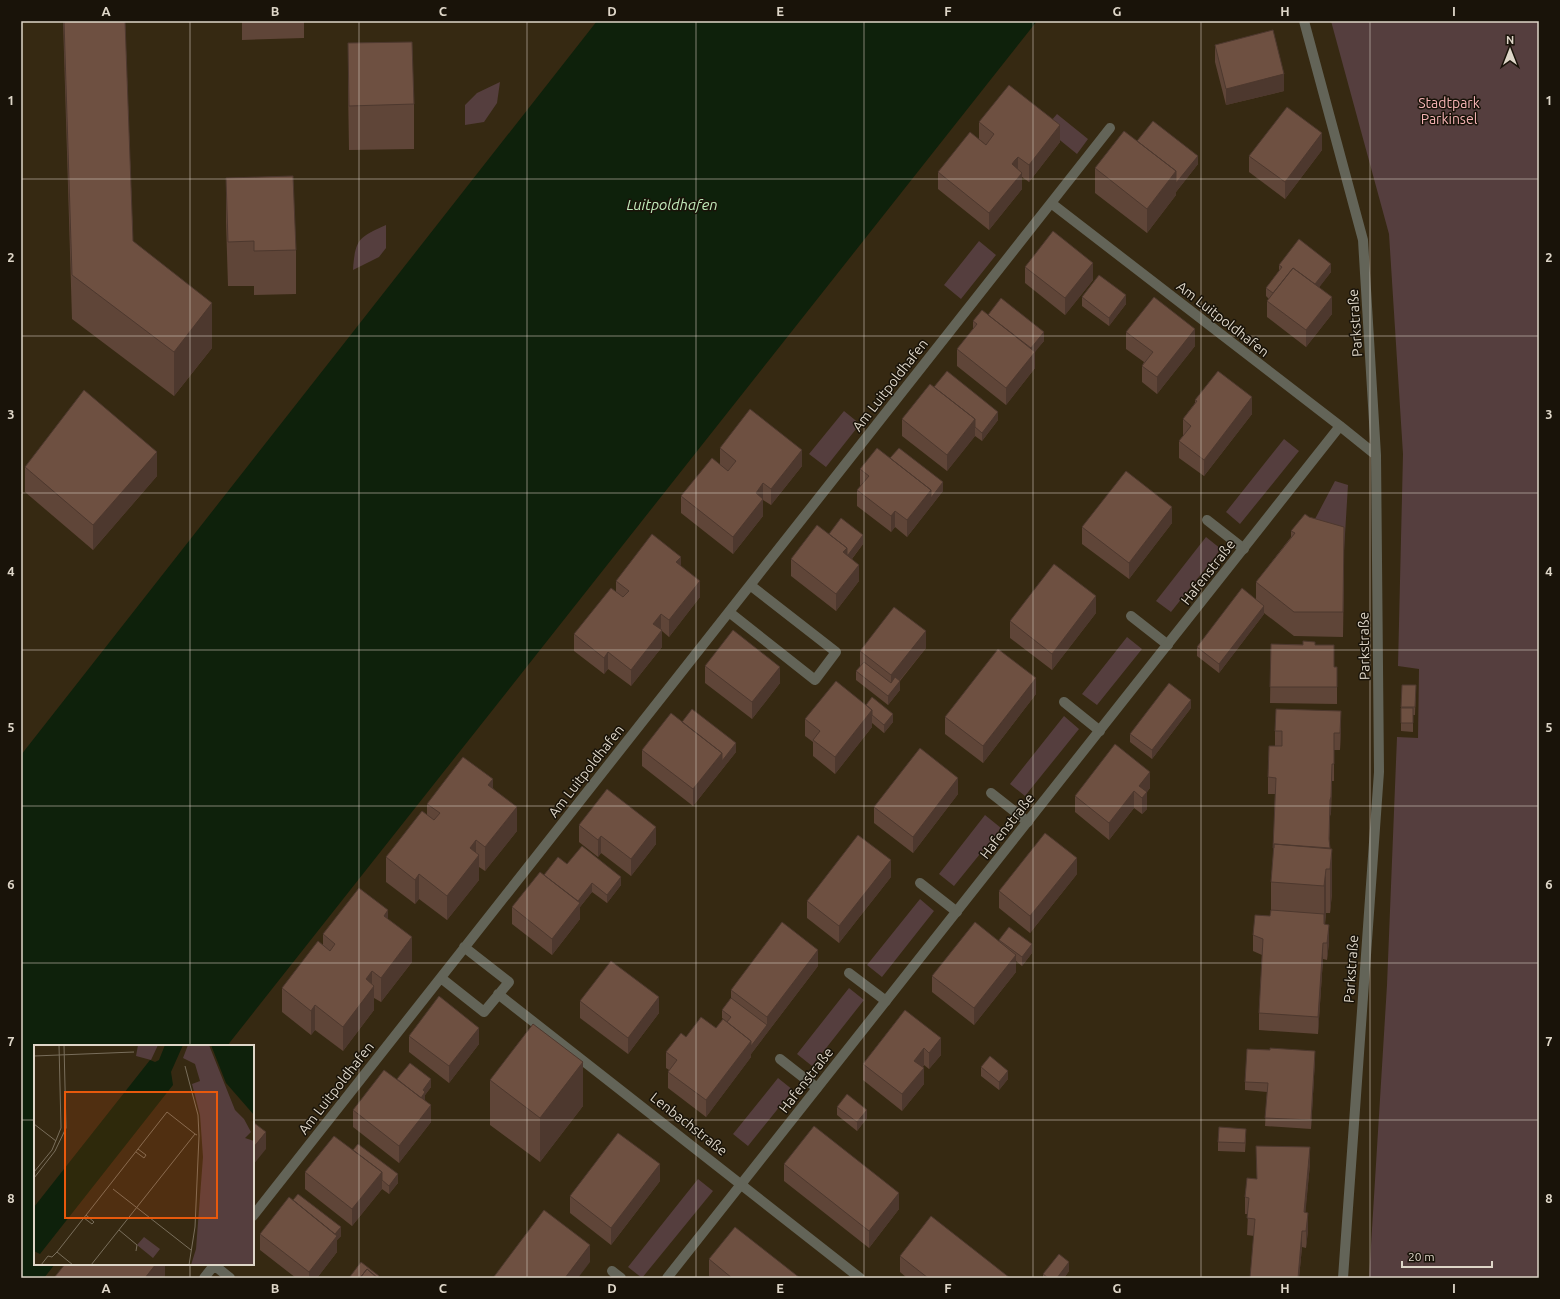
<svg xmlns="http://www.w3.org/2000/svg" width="1560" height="1299" font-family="Ubuntu,sans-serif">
  <rect width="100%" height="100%" fill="#362912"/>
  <!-- green -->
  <path fill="#553e3e" d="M1331,21h208v1257h-170l18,-293 10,-248 21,1 1,-69 -21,-3 5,-212 -14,-220z
    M500,82l-3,21 -13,19 -19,3v-20l12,-12z
    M1057,114l31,25 -11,15 -32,-26z
    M386,225v23l-7,9 -26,13c2,-31 6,-33 33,-45z
    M979,241l17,14 -35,44 -17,-14z
    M844,411l16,13 -34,43 -17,-13z
    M1284,439l15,12 -59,73 -14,-12z
    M1335,481l13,4 -4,66h-4l-35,-13z
    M1206,537l15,12 -50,63 -15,-11z
    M1127,637l15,12 -45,56 -15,-11z
    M1064,716l15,13 -54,67 -15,-12z
    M985,815l16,13 -47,58 -15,-12z
    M920,899l14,12 -52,66 -15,-12z
    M849,988l15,12 -52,66 -15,-12z
    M778,1078l15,12 -45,56 -15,-12z
    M698,1179l15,12 -71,87 -14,-11z"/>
  <!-- water -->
  <path fill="#0e210b" d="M597,21h440l-810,1025h-192v218h20l-11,14h-23v-523z"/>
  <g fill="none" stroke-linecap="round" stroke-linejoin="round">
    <!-- lane -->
    <path stroke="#636458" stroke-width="10" d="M1207,520l37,29
      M1131,616l37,29
      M1064,702l36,29
      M991,793l37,29
      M920,883l37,29
      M849,973l37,28
      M780,1059l37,29
      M612,1271l9,7"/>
    <!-- street -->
    <path stroke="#636458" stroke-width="10" d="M1304,21l59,219 13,215 3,317 -36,506
      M1051,203l59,-75
      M729,612l86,68 21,-28 -86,-67
      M441,978l43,34 25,-30 -45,-35
      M498,994l362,284
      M253,1216l798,-1013 289,223
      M214,1265l16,13
      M204,1278l11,-14
      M667,1278l673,-852 36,29"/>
  </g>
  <!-- wall -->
  <path fill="#5f4538" d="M63,21h62l8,220 79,107 -38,48 -102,-77z
    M242,21h62v17l-62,2z
    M348,43l66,61v45l-65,1 -1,-62z
    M1215,45l69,46 -58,14 -11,-43z
    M979,122l81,20 -31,40 -7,-5v12l-33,41 -51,-41v-17l48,-27 -7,-6z
    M1137,141l61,23 -22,28v3l-29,38 -52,-40v-25z
    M1322,150l-37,49 -36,-27v-16z
    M226,178l70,72v44l-42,1v-9h-26l-2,-64z
    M1279,265l52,7 -12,15 13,27 -26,33 -39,-30v-16l2,-2 -3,-3v-8l13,-17z
    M1025,267l68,13 -28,35 -40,-32z
    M1082,297l44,7 -17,22 -27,-20z
    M988,315l56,26 -9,10v17l-29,37 -49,-39v-17l16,-20v-8z
    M1126,332l69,14 -38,48 -15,-12v-16l2,-4 -18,-13z
    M934,387l64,33 -16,21 -7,-5 -28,35 -45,-35v-17z
    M1195,400l57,14 -48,62 -25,-18v-17l4,-5v-17l12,-16z
    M720,448l82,18 -31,39 -8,-5v16l-30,38 -52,-41v-17l39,-32z
    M890,458l53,33 -36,46 -12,-10 -4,5 -34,-26v-16l4,-4 -1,-1v-16z
    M25,467l132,9 -64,74 -68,-58z
    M1172,523l-43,56 -47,-35v-17z
    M1291,531l53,20 -1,86 -49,-1 -30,-23v1l-45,59 -22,-17v-9l59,-48v-17l35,-45z
    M829,534l34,10 -11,15 7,22 -23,30 -45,-35v-17z
    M681,566l19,31 -31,40 -7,-6v16l-31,39 -23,-17 -4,5 -30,-23v-17l42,-42v-11z
    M1096,613l-44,57 -42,-32v-17z
    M1271,644l44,1 19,22h3v37l-67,-1z
    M926,648l-26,33v9l-12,15 -32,-25v-9l4,-4v-16z
    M705,666l75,17 -28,36 -47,-36z
    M1416,685l-1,30h-2v17l-12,-1v-24z
    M1036,694l-53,69 -38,-29v-17z
    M866,705l27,17 -9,11 -12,-10v4l-37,47 -22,-18v-14l-8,-6v-17z
    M1191,708l-39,51 -22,-17v-8z
    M682,722l54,30 -43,54 -51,-40v-16z
    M1341,728l-1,22h-6v31h-2l-1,32 -1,3 -1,25 3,52 -2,20h-4l-1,12 4,17 -2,18 -4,-1 -5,75 -59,-4v-17l3,-58 -9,-4v-16l17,-19 1,-6v-28l2,-25 2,-63h-7v-17l7,-31v-15z
    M493,788l24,43 -32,40 -6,-4v13l-32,40 -28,-21 -4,5 -29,-22v-25l41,-42v-11z
    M1150,788l-3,4v17l-5,5 -8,-6 -25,32 -34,-28v-16z
    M958,794l-45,59 -39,-30v-16z
    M579,825l77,19 -25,32 -30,-23 -3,4 -19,-15z
    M567,864l54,21 -14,18 -15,-11 -12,15v12l-28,36 -40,-31v-17l32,-32z
    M1077,874l-47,59 -31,-25v-17z
    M891,877l-52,66 -32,-25v-17z
    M388,919l24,43 -31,40 -7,-4v12l-31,41 -28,-21 -4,5 -29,-23v-24l41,-42v-12z
    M999,940l33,13 -10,13 -6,-5v11l-42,53 -42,-33v-16l67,-34z
    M818,966l-67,88v3l-45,60 -38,-29v-16l1,-2 -3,-2v-16l20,-15 30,-9 11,-6 -5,-4v-8l9,-12v-8z
    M580,1001l79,12 -31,41 -48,-36z
    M905,1010l36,45 -12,14 -5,-4 -1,2 1,17 -22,27 -39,-31v-16z
    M409,1036l70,8 -30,39 -40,-31z
    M1270,1050l45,9 -4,70 -46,-3 2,-34 -22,-2v-8z
    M981,1067l27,12 -9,11 -18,-14z
    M397,1079l34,8 -6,8v6l6,21 -32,41 -46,-36v-17z
    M490,1080l93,26 -43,56 -50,-37z
    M837,1107l30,11 -10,13 -20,-16z
    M1246,1137l-1,15 -27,-1v-9z
    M1256,1146l54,18 -5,49 3,17 -2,18 -4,-1 -3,31h-49l4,-42 -7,-1 1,-21h-3v-17l12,-18z
    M353,1150l45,33 -9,11 -7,-5 -30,37 -47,-37v-17z
    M784,1164l115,45 -30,39 -85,-67z
    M660,1181l-49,64 -41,-32v-17z
    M260,1234l81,2 -4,4v12l-20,26h-21l-36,-28z
    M900,1256l110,22h-103l-7,-6z
    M709,1259l91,19h-88l-3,-2z
    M1069,1271l-5,7h-21v-4z"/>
  <!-- shaded-wall -->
  <path fill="#4d382e" d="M1284,74v17l-58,14v-16z
    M1060,125v17l-31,40v-17z
    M1322,133v17l-37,49v-17z
    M1198,156v8l-22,28v3l-29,38v-24l29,-38z
    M1018,157v16l-6,-9z
    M1022,173v16l-33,41v-17z
    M1093,263v17l-28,35v-17z
    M1331,264v8l-20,26v-9z
    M1126,295v9l-17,22v-8z
    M1332,297v17l-26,33v-17z
    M212,303v45l-38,48v-44z
    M1195,329v17l-38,48v-17z
    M1044,332v9l-17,21v-9z
    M1035,352v16l-29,37v-17z
    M1252,397v17l-48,62v-16z
    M998,412v8l-16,21v-8z
    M975,419v17l-28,35v-16z
    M802,450v16l-31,39v-16z
    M157,452v24l-64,74v-25z
    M943,482v9l-36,46v-17l24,-30z
    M763,483v33l-30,38v-17l23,-44z
    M1172,507v16l-43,56v-16z
    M895,511v16l-4,5v-16z
    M1344,527v24l-1,86v-25z
    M863,535v9l-16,21 -4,-13 4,-4z
    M681,557v16l-5,-11z
    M859,565v16l-23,30v-17z
    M700,581v16l-31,40v-17z
    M1096,596v17l-44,57v-16z
    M1264,606v8l-45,59v-9z
    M661,614v16l-8,-6z
    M662,630v17l-31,39v-16z
    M926,631v17l-35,43v-16z
    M608,652v17l-4,5v-16z
    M780,667v16l-28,36v-17z
    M1036,678v16l-53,69v-17z
    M900,681v9l-12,15v-9z
    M1191,700v8l-39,51v-9z
    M872,710v17l-37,47v-17z
    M1341,711v17l-1,22v-17z
    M893,714v8l-9,11v-8z
    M736,743v9l-43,54v-17l29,-36z
    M1332,764l-1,49 -1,3 -1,34 3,-1v44l-2,20v-48l-4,4v-16z
    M1150,772v16l-8,10 -3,-12z
    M958,778v16l-45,59v-16z
    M493,779v25l-5,-19z
    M1134,791v17l-25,32v-17z
    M1147,792v17l-5,5v-16z
    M517,807v24l-32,40v-24z
    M656,827v17l-25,32v-17z
    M601,836v17l-3,4v-17z
    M476,840v19l3,-4v25l-32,40v-24l23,-48z
    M1077,858v16l-47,59v-17z
    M891,860v17l-52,66v-17z
    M1326,869v44l-2,18v-45z
    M419,874v25l-4,5v-24z
    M621,877v8l-14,18v-8z
    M592,883v9l-12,15v12l-28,36v-16l22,-33z
    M388,910v25l-4,-19z
    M1329,925v17l-2,18v-17z
    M412,937v25l-31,40v-24z
    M1323,943v16l-5,75v-17z
    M1032,944v9l-10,13v-9z
    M818,950v16l-67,88v3l-45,60v-17l45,-59 16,-16v-8z
    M1016,955v17l-42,53v-17z
    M372,971v18l2,-3v24l-31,41v-24l23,-48z
    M659,997v16l-31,41v-16z
    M315,1005v25l-4,5v-24z
    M479,1028v16l-30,39v-17z
    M941,1038v17l-12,14v-16z
    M924,1048v17l-10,12v-16z
    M1315,1051v8l-4,70v-9z
    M583,1062v44l-43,56v-44z
    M924,1068v16l-22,27v-17z
    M1008,1071v8l-9,11v-8z
    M431,1079v8l-6,8v5l-8,11 6,-21z
    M431,1105v17l-32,41v-17z
    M867,1110v8l-10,13v-9z
    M266,1132v17l-13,16v-17z
    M1310,1147v17l-6,65v-17z
    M660,1164v17l-49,64v-17z
    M382,1172v17l-30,37v-17z
    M398,1174v9l-9,11v-8z
    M899,1193v16l-30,39v-17z
    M1308,1213v17l-2,18v-17z
    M341,1227v9l-4,4v12l-20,26h-8v-6l22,-33z
    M1302,1231v16l-3,31h-1z
    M590,1245v17l-12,16h-13z
    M1069,1262v9l-5,7h-7z
    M156,1264h9v12l-1,2h-19z"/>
  <!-- building -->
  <path fill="#6e5041" stroke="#4d382e" d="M64,21h61l8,220 79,62 -38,49 -102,-77z
    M1273,30l11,44 -58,15 -11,-44z
    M412,42l2,62 -65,2 -1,-63z
    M1009,85l51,40 -31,40 -11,-8 -3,3 -3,4 10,9 -33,40 -51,-41 32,-40 16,13 8,-11 -15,-12z
    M1287,107l35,26 -37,49 -36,-26z
    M1153,121l45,35 -22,27v-12l-39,-30z
    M1124,131l52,40 -29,38 -52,-41z
    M293,176l3,74 -42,1v-10l-26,1 -2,-64z
    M1053,231l40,32 -28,35 -40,-31z
    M1299,239l32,25 -16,20 -22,-16 -20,25 -7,-5 16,-21 -3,-2z
    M1293,268l39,29 -26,33 -39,-29z
    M1099,275l27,20 -17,23 -27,-21z
    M1154,297l41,32 -38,48 -15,-11 11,-14 -27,-20z
    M1001,298l43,34 -13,16 -43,-33z
    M982,310l53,42 -29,36 -49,-39 20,-25 -4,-3z
    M947,371l51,41 -16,21 -7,-6v-8l-41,-32z
    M1218,371l34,26 -48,63 -25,-19 12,-15 -8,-7 14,-18 -2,-1z
    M930,384l45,35 -28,36 -45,-36z
    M84,390l73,62 -64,73 -68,-58z
    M750,409l52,41 -31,39 -8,-6 -7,10 7,6 -30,38 -52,-41 31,-38 16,13 8,-10 -16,-13z
    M877,448l54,42 -24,30 -12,-9 -4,5 -34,-26 12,-14 -9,-7z
    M899,448l44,34 -12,16v-8l-41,-32z
    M1126,471l46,36 -43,56 -47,-36z
    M1305,514l4,3 35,10 -1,85h-49l-38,-30 39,-49 -4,-2z
    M841,518l22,17 -15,20h-1v-7l-18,-14z
    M817,525l30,23 -4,4 16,13 -23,29 -45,-35z
    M652,534l29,23 -5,5 24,19 -31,39 -8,-6 -8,10 9,6 -31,40 -23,-18 -4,6 -30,-24 37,-46 12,9 6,-6 -13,-10z
    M1054,564l42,32 -44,58 -42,-33z
    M1242,588l22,18 -45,58 -22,-17z
    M894,607l32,24 -35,44 -31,-24z
    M733,630l47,37 -28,35 -47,-36z
    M1303,641l12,1v3h19v22h3v20h-67l1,-43 32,1z
    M998,649l38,29 -53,68 -38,-29z
    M864,662l27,21 4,-6 5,4 -12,15 -32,-25z
    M836,681l36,29 -37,47 -22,-17 7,-9 -15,-12z
    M1169,683l22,17 -39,50 -22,-16z
    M1402,685h14l-1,22h-14z
    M872,697l21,17 -9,11 -12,-10v-5l-6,-5z
    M1401,708h12v15h-12z
    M692,709l44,34 -14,18v-8l-40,-31z
    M1276,709l65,2 -1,22h-6v31h-2l-1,33 -1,3 -1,39 1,9 -56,-4v4h-1l3,-70 -8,-1 1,-31h13v-15h-7z
    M671,713l51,40 -29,36 -51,-39z
    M1115,744l35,28 -11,14 8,6 -5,6 -8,-7 -25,32 -34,-27z
    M920,748l38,30 -45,59 -39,-30z
    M463,757l30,22 -5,6 29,22 -32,40 -9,-7 -6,8 9,7 -32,41 -28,-22 -4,6 -29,-23 36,-46 12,9 6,-7 -13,-9z
    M607,789l49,38 -25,32 -30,-23 -3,4 -19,-15z
    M1045,833l32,25 -47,58 -31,-25z
    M858,835l33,25 -52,66 -32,-25z
    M1274,844l58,5 -2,20h-4l-2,17 -53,-4z
    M582,846l39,31 -14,18 -15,-12 -14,18 -34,-26 14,-18 9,7z
    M540,872l40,31 -28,36 -40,-32z
    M359,888l29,22 -4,6 28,21 -31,41 -9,-7 -6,8 8,7 -31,41 -28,-22 -4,6 -29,-23 36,-47 12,10 5,-7 -12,-10z
    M1271,910l53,4v10l5,1 -2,18h-4l-5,74 -59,-4 4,-74 -10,-4 2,-20 15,1z
    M782,922l36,28 -51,67 -36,-27z
    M975,922l41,33 -42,53 -42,-32z
    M1009,927l23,17 -10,13 -23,-17z
    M611,961l48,36 -31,41 -48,-37z
    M439,996l40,32 -30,38 -40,-30z
    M731,998l36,27 -16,21v-5l-24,-19 4,-5 -9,-7z
    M905,1010l36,28 -12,15 -5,-5 -10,13 10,7 -22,26 -39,-30z
    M701,1017l15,11 7,-9 28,22 -45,59 -38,-28 9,-12 -11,-8 15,-19 5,4z
    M533,1024l50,38 -43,56 -50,-38z
    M1270,1048l45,3 -4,69 -46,-2 3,-35 -23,-1 2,-33 23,1z
    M990,1056l18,15 -9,11 -18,-15z
    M410,1063l21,16 -8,11 2,2 -4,6 -24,-19z
    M384,1070l47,35 -32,41 -46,-36z
    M847,1094l20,16 -10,12 -20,-15z
    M253,1122l13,10 -13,16z
    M814,1126l85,67 -30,38 -85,-67z
    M1219,1127l27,2 -1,14 -27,-1z
    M618,1133l42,31 -49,64 -41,-32z
    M334,1136l48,36 -30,37 -47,-37z
    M358,1144l40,30 -9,12 -7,-6v-8l-29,-22z
    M1256,1146l54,1 -6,65 4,1 -2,18h-4l-4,47h-48l5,-59 -8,-1 2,-20 -4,-1 2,-19 10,1z
    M298,1194l43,33 -6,7 -42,-34z
    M289,1197l48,39 -28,36 -49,-38z
    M544,1210l46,35 -25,33h-72z
    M931,1216l79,62h-82l-28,-22z
    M735,1227l65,51h-68l-23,-19z
    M1059,1254l10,8 -12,16h-9l-5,-4z
    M361,1262l18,14 -2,2 -10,-9 -7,9h-11z
    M65,1264h16l2,1 1,-1h72l-11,14h-91z
    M367,1269l11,9h-18z"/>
  <!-- grid -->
  <path fill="none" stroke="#ded6c8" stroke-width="1" stroke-opacity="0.55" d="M190,21v1025M359,21v1257M527,21v1257M696,21v1257M864,21v1257M1033,21v1257M1201,21v1257M1370,21v1257M21,179h1518M21,336h1518M21,493h1518M21,650h1518M21,806h1518M21,963h1518M21,1120h14M253,1120h1286M190,1264v14"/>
  <g text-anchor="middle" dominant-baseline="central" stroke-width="3" stroke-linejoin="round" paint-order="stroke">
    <!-- park labels -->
    <g font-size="14" fill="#f6b4b5" stroke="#191309">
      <text x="1449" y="103">Stadtpark<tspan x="1449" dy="16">Parkinsel</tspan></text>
    </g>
    <!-- street labels -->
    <g font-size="14" fill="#ded6c8" stroke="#191309">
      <text transform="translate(1223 319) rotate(38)">Am Luitpoldhafen</text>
      <text transform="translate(1355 323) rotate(-94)">Parkstraße</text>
      <text transform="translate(890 385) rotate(-52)">Am Luitpoldhafen</text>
      <text transform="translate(1208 572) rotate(-52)">Hafenstraße</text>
      <text transform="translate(1364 646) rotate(-91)">Parkstraße</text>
      <text transform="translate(586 771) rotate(-52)">Am Luitpoldhafen</text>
      <text transform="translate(1007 826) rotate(-52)">Hafenstraße</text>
      <text transform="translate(1351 969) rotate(-86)">Parkstraße</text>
      <text transform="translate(806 1080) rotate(-52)">Hafenstraße</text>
      <text transform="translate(336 1088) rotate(-52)">Am Luitpoldhafen</text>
      <text transform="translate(689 1124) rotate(38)">Lenbachstraße</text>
    </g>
    <!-- water labels -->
    <g font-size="15" font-style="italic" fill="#c0e9b9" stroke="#191309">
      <text x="672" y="204">Luitpoldhafen</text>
    </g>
  </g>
  <!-- overview -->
  <g transform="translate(34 1045)">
    <rect width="220" height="220" fill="#362912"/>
    <path d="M104,0h20l-7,15 -15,-4zM154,0h21l26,65 9,9 7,13 -6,6 9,3v124h-63l5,-16 7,-92 -3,-42 -8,-31 8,-3 -5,-17 -12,-6zM110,192l16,12 -7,9 -16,-13z" fill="#553e3e"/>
    <path d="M131,0h18l-12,27 2,13 -133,169 -6,-3v-44l116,-147 5,2 4,-2zM177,0h43v70l-28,-32z" fill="#0e210b"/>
    <path fill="none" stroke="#796e5b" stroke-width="1" d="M0,11l100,-4M151,21l13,49 1,21 -4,91 -6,38M0,79l22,17M102,107l8,6 2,-3 -8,-6M0,127l18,-22 9,-22 -2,-83M0,133l21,-27 11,-23 -2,-83M79,144l78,61M50,173l8,6 2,-2 -8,-7M85,185l18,15 -1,6M7,220l7,-9 4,1 5,-5M39,220l-16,-13 110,-140 28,22M57,220l104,-131 2,1"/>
    <path fill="#e8590c" fill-opacity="0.15" stroke="#e8590c" stroke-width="2" d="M31,47h152v126h-152z"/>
    <rect width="220" height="220" fill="none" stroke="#ded6c8" stroke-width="2"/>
  </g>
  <!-- border -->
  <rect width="1560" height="1299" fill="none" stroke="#191309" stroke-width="44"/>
  <!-- north arrow -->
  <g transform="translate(1510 50)" stroke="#191309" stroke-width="3" paint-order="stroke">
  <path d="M0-3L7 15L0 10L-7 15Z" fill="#ded6c8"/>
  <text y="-6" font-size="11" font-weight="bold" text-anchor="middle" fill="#ded6c8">N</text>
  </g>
  <!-- scale -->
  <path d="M1402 1261v6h90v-6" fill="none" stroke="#ded6c8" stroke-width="2"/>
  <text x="1408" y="1261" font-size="12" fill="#ded6c8" stroke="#191309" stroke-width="3" paint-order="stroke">20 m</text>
  <rect x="22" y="22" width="1516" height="1255" fill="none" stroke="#ded6c8" stroke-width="1.5"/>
  <g font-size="13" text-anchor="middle" font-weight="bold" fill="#ded6c8">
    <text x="106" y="16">A</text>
    <text x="275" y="16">B</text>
    <text x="443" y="16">C</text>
    <text x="612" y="16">D</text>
    <text x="780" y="16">E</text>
    <text x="948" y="16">F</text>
    <text x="1117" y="16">G</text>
    <text x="1285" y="16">H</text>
    <text x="1454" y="16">I</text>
    <text x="11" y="105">1</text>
    <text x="1549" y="105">1</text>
    <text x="11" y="262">2</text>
    <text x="1549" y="262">2</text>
    <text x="11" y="419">3</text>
    <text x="1549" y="419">3</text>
    <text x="11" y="576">4</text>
    <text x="1549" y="576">4</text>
    <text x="11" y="732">5</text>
    <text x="1549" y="732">5</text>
    <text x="11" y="889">6</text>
    <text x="1549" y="889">6</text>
    <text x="11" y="1046">7</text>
    <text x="1549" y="1046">7</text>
    <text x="11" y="1203">8</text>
    <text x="1549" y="1203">8</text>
    <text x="106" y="1293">A</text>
    <text x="275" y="1293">B</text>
    <text x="443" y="1293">C</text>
    <text x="612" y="1293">D</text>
    <text x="780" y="1293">E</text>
    <text x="948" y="1293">F</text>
    <text x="1117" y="1293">G</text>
    <text x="1285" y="1293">H</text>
    <text x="1454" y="1293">I</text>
  </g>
</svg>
